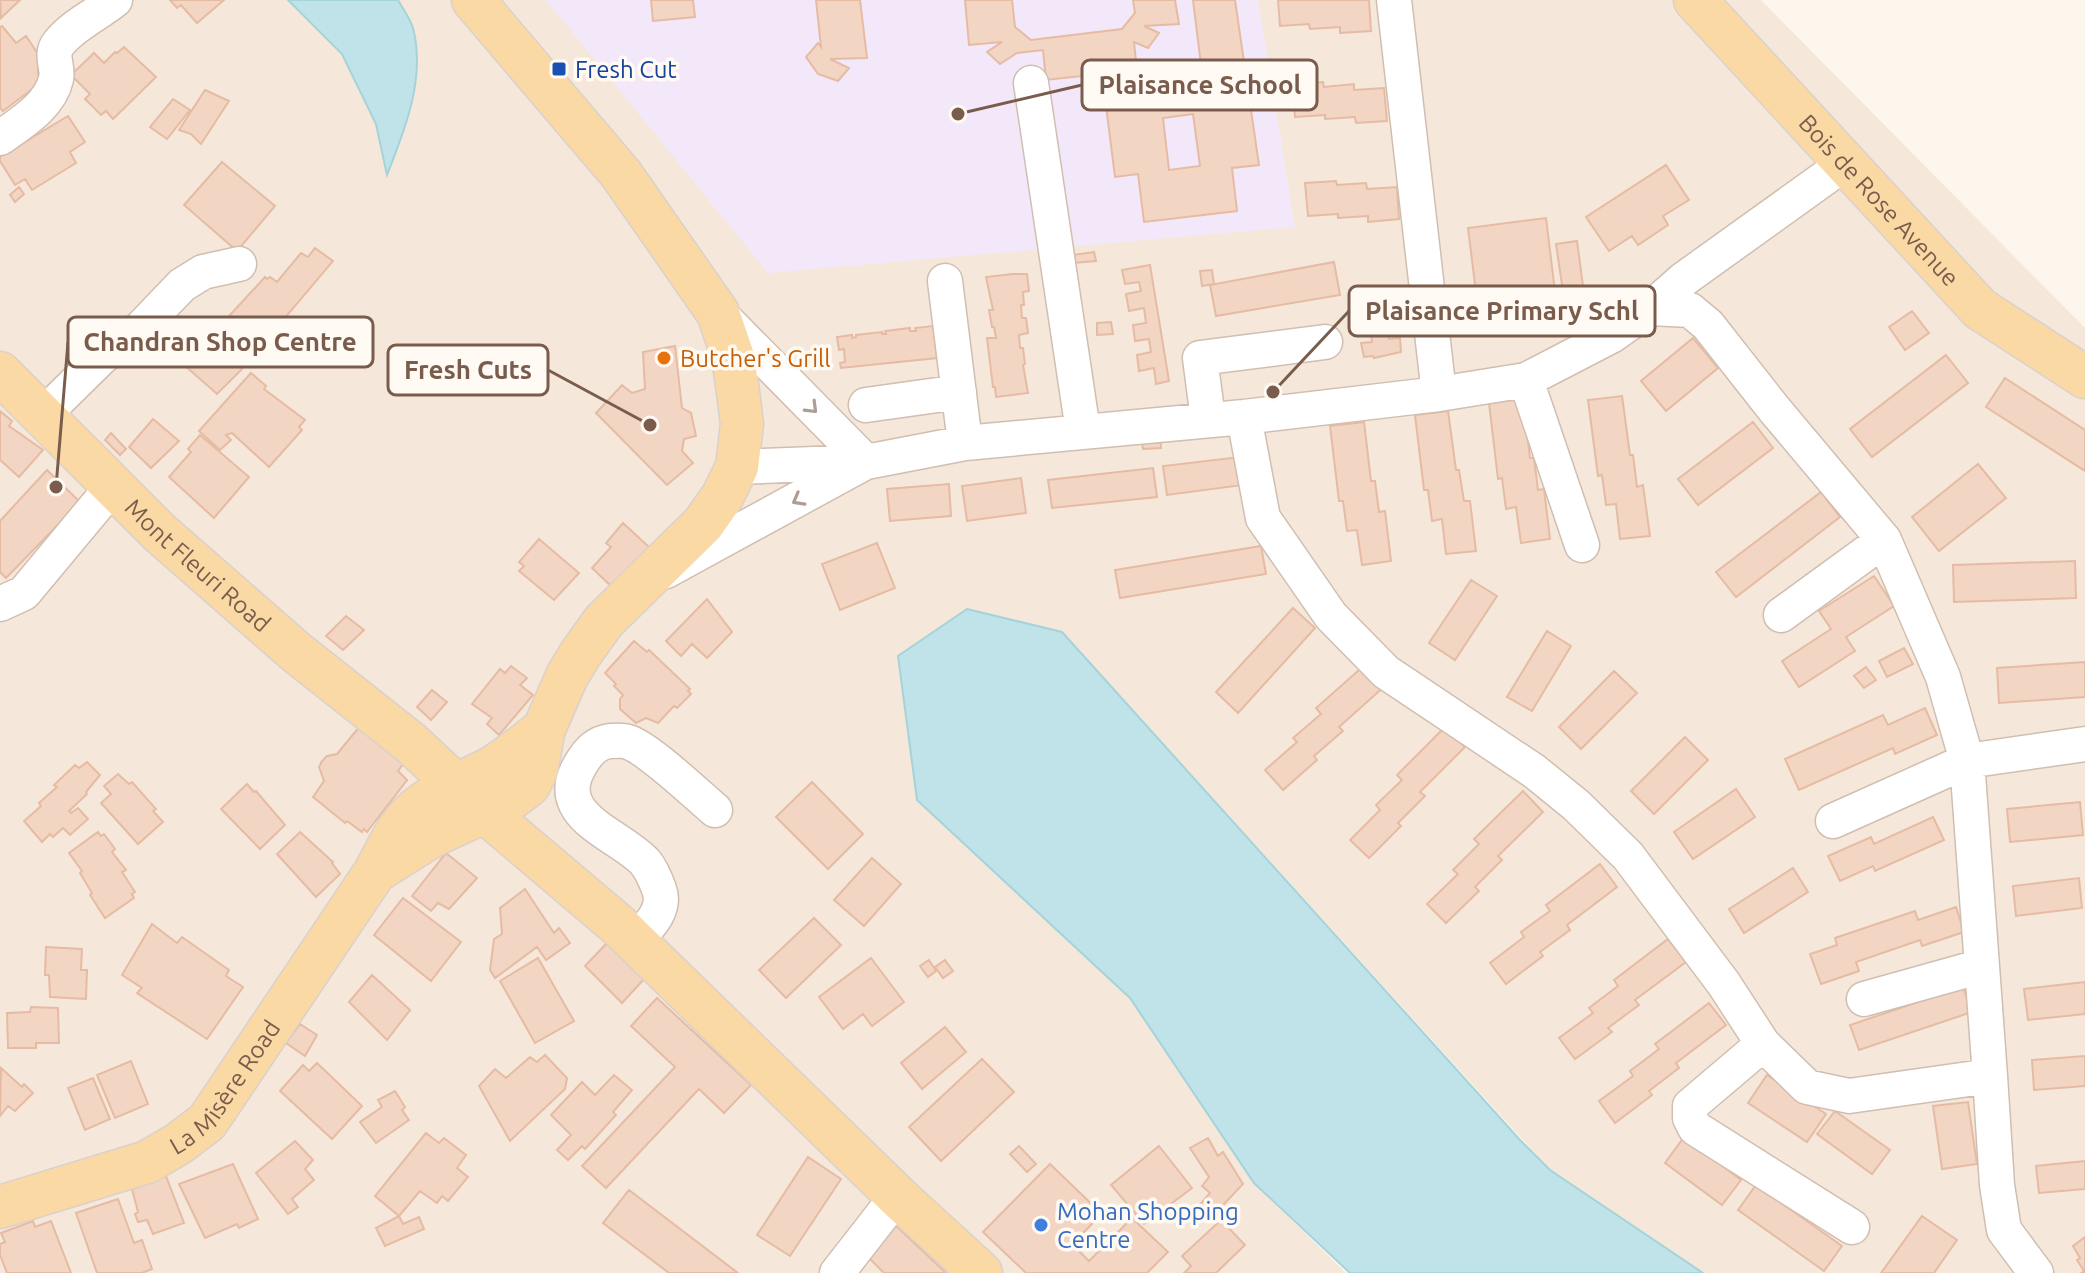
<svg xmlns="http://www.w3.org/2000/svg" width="2085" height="1273" font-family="Ubuntu,sans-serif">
  <rect width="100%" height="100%" fill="#fdf6ec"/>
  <!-- residential -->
  <path fill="#f5e8da" d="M0,0h288l54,54 34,70 11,50 26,-148 -15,-26h1363l324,328v945h-382l-153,-103 -488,-538 -145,168 213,198 124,185 92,90h-1346z"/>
  <!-- education -->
  <path fill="#f3e8fa" d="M546,0h712l37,227 -527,46z"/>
  <!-- water -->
  <path fill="#bfe3e8" stroke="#a5d3da" stroke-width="2" d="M288,0h110c5,9 12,18 15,28 13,50 -8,101 -26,147l-11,-51 -34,-70z
    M967,609l95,23 458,508 30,30 153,103h-353l-96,-90 -124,-185 -213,-198 -19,-144z"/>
  <!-- building -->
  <path fill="#f3d5c3" stroke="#e6bba3" stroke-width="2" fill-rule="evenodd" d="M0,0h20l-19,18z
    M170,0h54l-27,23 -16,-18 -4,3z
    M651,0h42l2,17 -42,4z
    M816,0h44l7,58 -37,1 19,9 -11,13 -20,-7 -12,-17 12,-14 3,4z
    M965,0h47l3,27 16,13 91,-11 13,-16 -2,-13h42l4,24 -35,2 15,7 -11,15 -14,-6 3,28 -91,10 -3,-30 -26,3 -17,11 -13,-12 15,-10 -33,3z
    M1193,0h42l24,165 -27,3 5,43 -93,11 -6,-48 -23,3 -10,-79 99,-9zM1193,114l7,52 -31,4 -6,-52z
    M1278,0h91l2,31 -31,2v-6l-30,2 -1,-5 -29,2z
    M2,26l14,17 10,-7 12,18v20l5,7 -40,30 -3,-3v-81z
    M124,47l32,30 -43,42 -7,-8 -5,4 -16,-16 5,-5 -19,-19 23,-22 10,10 11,-11 2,1z
    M1323,82l1,5 30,-3v6l30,-2 3,33 -31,2 -1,-6 -30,2v-4l-30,2 -3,-32z
    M205,90l24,11 -28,43 -10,-10 -12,-4z
    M173,99l17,11 -23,29 -17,-12z
    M68,116l17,26 -15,10 6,11 -44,27 -7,-11 -10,6 -15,-24v-4z
    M222,162l53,44 -38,45 -53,-46z
    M1666,165l23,35 -26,16 5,9 -30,20 -6,-9 -23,15 -23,-34z
    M1336,181l1,4 29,-2 1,6 30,-2 2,32 -31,3v-6l-30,2v-4l-30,2 -3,-33z
    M19,187l5,7 -9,8 -5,-7z
    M1546,218l12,98 -17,1 1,8 -37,4 -2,-7 -23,3 -12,-97z
    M1577,241l11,82 -20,3 -12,-82z
    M315,248l18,13 -93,110 -23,23 -33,-29 81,-88 2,2 3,-2 7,5 24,-29 7,4z
    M1094,252l2,9 -22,2 -2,-8z
    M1334,262l6,33 -124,21 -6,-31z
    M1150,265l19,116 -13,3 -2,-16 -15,3 -2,-16 14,-3 -2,-13 -14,2 -2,-16 13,-2 -2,-15 -15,3 -3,-17 15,-3 -2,-9 -14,2 -3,-14z
    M1212,270l2,14 -12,2 -2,-15z
    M1012,274h15l2,17 -6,1 1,13h-3l1,13h4l2,15 -9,2 1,13h3l2,16 -2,1 5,28 -32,4 -1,-10h-2l-6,-49h9l-2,-11h-2l-3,-17h4l-7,-33z
    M1383,296l2,13 8,-1 3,17 -9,2 2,12 11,-1 1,14 -27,6 -1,-2 -9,1 -3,-14 11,-1 -2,-13 -8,1 -2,-17 7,-1 -2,-13z
    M1912,311l17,22 -24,17 -16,-23z
    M1111,322l2,12 -16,1v-12z
    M933,326l4,32 -96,10 -1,-5 5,-1 -1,-13 -5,1 -2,-13 15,-2v3l4,-1v-2l26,-3v2h4l-1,-3 25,-3v3h6l-1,-3z
    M1693,338l25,30 -52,43 -25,-30z
    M675,346l7,62 9,5 5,23 -12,3 -2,12 11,12 -26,22 -71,-72 26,-28 10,8 13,-4 -2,-37z
    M1946,355l22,28 -96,74 -22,-28z
    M251,373l15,13 -2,3 41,31 -6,7 3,3 -33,37 -37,-34 -6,2 5,5 -11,10 -21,-19z
    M2005,378l80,52v41l-99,-64z
    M1622,396l8,59h3l4,32 6,-2 7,51 -30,3 -4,-35 -10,1 -4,-30 -4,1 -10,-76z
    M1523,399l7,59h4l4,32 6,-1 6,50 -29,4 -5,-36 -10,2 -4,-31 -4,1 -9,-76z
    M0,411l12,10 -3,5 34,24 -24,27 -19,-17z
    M1448,411l8,59h3l5,31h6l6,50 -30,3 -4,-35 -10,2 -4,-31h-4l-9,-75z
    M153,419l26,22 -28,27 -22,-21z
    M1364,422l7,59h4l4,31 6,-1 6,50 -29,4 -5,-35 -10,1 -4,-30h-4l-9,-75z
    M1753,422l20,26 -75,57 -20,-26z
    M111,433l15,16 -6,6 -15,-15z
    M200,435l49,42 -35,41 -45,-41 22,-25 -3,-3z
    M1160,436l1,12 -18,1 -2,-11z
    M1240,457l3,28 -76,10 -4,-29z
    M1978,464l28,34 -67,53 -27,-34z
    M1153,468l4,29 -105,11 -4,-28z
    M47,470l33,32 -74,76 -6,-6v-51z
    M1021,478l5,35 -59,8 -5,-35z
    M949,484l2,32 -61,5 -3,-32z
    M1821,492l19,25 -104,80 -20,-25z
    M623,523l26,24 -37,40 -20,-19 19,-21 -5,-4z
    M539,539l40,34 -25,27 -35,-29 5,-5 -5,-4z
    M877,543l18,45 -55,22 -18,-46z
    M1261,546l5,28 -146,24 -5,-28z
    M2075,561l1,37 -122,4 -1,-37z
    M1874,576l20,30 -48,31 9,14 -56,36 -17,-26 49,-32 -12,-18z
    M1471,580l26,16 -42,64 -26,-17z
    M707,599l25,33 -25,26 -15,-14 -11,12 -15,-15z
    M1293,608l22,20 -77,85 -22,-21z
    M346,616l18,14 -21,20 -17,-14z
    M1547,631l24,15 -39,65 -25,-14z
    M634,641l13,11 2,-2 41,39 -2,2 3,3 -14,14 -3,-2 -16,17 -12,-5 -10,5 -16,-14v-10l3,-4 -9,-9 2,-2 -11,-11z
    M1904,648l9,16 -26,13 -8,-16z
    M2085,662v35l-86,6 -2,-35z
    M1367,663l19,22 -47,42 4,4 -29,25 3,4 -34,30 -18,-20 32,-28 -4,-4 28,-24 -5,-6z
    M511,666l16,12 -7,7 13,10 -34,40 -12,-11 5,-6 -20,-14 28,-35 5,4z
    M1866,667l10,13 -12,8 -10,-12z
    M1614,671l23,22 -56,56 -22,-22z
    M432,690l15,12 -16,18 -14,-13z
    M1925,708l12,27 -42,19 -2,-6 -94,42 -14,-31 98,-44 5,10z
    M365,720l45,35 -12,16 9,9 -40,52 -3,-3 -2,3 -15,-11 -2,2 -32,-26 11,-16 -5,-14 3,-6 5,-5 10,-2z
    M1445,727l20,20 -45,45 5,4 -27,27 3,3 -32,32 -19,-18 30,-30 -4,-5 26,-25 -5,-5z
    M1685,737l23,23 -54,54 -23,-23z
    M87,762l13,13 -14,17 1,2 -18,17 2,2 7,-5 10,11 -18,16 -7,-7 -10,9 -3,-3 -8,8 -18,-21 17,-15 -2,-3 18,-16 -3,-2 21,-20 4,3z
    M118,774l11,10 3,-2 24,27 -3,2 10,11 -25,22 -37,-41 10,-9 -7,-8z
    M812,782l51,52 -35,35 -52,-52z
    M247,784l7,8 2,-1 29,34 -25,24 -39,-40z
    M1736,789l19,28 -62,42 -19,-27z
    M1523,791l20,21 -45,44 4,4 -27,27 4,4 -33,32 -19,-19 31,-30 -5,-4 26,-26 -5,-5z
    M2080,802l3,33 -73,7 -3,-33z
    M1933,817l11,23 -69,31 -2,-5 -33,15 -12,-25 43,-19 3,7z
    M98,832l3,4 3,-2 11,15 -3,3 14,18 -4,2 13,20 -3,2 2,4 -29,20 -15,-23 2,-2 -12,-20 2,-2 -13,-18z
    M300,832l33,30 -1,1 8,11 -24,23 -39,-43z
    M446,853l31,25 -28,31 -11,-6 -7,8 -19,-15z
    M872,858l29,26 -37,42 -30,-26z
    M1600,864l17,23 -50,38 3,5 -30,22 3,4 -37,28 -16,-21 34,-26 -3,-5 29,-21 -4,-6z
    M1793,868l15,24 -64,41 -15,-24z
    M2079,878l3,30 -66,8 -3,-30z
    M525,889l29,44 5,-5 11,15 -24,17 -9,-13 -42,31 -5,-8 4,-31 8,-5 -2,-26z
    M403,898l58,44 -30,39 -57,-46z
    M1956,907l8,25 -42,14 -2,-6 -64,22 3,9 -38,13 -11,-30 27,-9 -2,-7 80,-27 3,9z
    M814,918l27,27 -55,53 -27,-28z
    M152,924l25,19 5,-6 47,33 -3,6 17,11 -36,52 -70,-46 5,-5 -20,-13z
    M1668,939l18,23 -51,38 4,5 -31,23 4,4 -37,27 -16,-21 34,-25 -4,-5 29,-22 -4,-6z
    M608,942l38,35 -24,26 -37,-37z
    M46,947l36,2 -1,21h6l-1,29 -36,-2 -1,-22h-4z
    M538,958l36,63 -39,22 -35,-62z
    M871,958l33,44 -32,24 -9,-12 -20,15 -24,-32z
    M929,960l7,11 -8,6 -8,-11z
    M945,960l8,11 -10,7 -8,-11z
    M372,975l38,35 -23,30 -38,-38z
    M2085,982v32l-57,6 -4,-31z
    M1963,987l9,25 -113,38 -9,-25z
    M657,998l94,87 -27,28 -25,-24 -93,99 -24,-22 93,-99 -44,-41z
    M1709,1003l17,22 -50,38 3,5 -30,23 3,4 -37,28 -16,-22 34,-25 -3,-5 29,-22 -4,-5z
    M31,1007l27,1 1,35h-23v5h-28l-1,-35 23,-1z
    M300,1024l17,11 -12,21 -19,-13z
    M945,1027l21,25 -44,37 -21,-26z
    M545,1055l22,23 -2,11 -55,52 -31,-55 16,-17 11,9 24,-21 7,5z
    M2085,1056v30l-51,4 -2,-30z
    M982,1059l32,33 -73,69 -32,-34z
    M131,1061l17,43 -33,14 -18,-43z
    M317,1063l45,43 -30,33 -52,-48 23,-26 6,6z
    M1,1068l21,19 2,-3 9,9 -18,18 -7,-5 -8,10z
    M614,1075l18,15 -19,22 3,3 -31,34 -3,-3 -14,14 -11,-10 14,-15 -20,-20 31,-33 13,13z
    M1767,1075l59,39 -19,28 -59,-39z
    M93,1078l17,41 -25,11 -17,-42z
    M395,1091l10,16 -3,3 7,10 -33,23 -16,-21 22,-15 -4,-7z
    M1968,1102l9,62 -35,5 -9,-63z
    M1835,1111l55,39 -18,24 -55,-40z
    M426,1133l13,10 5,-5 22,17 -9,13 11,9 -20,24 -6,-5 -5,7 -17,-12 -21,25 -24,-20z
    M1684,1137l57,43 -19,25 -57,-42z
    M1208,1138l10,18 5,-4 20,32 -33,35 -13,-11 13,-15 -8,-7 7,-9 -19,-29z
    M295,1141l18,19 -8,9 9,11 -22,19 6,8 -10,7 -32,-41z
    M1019,1146l17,18 -9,8 -17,-18z
    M1159,1146l33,42 -48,36 -33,-39z
    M808,1157l33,22 -51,77 -33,-21z
    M2085,1161v28l-46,4 -3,-27z
    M233,1164l25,55 -19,9 -2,-4 -32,14 -26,-54z
    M1050,1164l52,50 -30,30 17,17 43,-43 36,34 -21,21h-121l-43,-41z
    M166,1176l18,47 -31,11 -6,-14 -9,2 -3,-8 3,-2 -6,-23z
    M1756,1185l86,61 -18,25 -86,-61z
    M629,1190l109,83h-69l-66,-50z
    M118,1199l16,44 8,-3 10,29 -10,4h-45l-21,-60z
    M399,1216l4,8 16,-7 5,12 -39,17 -9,-18z
    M1922,1216l35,24 -23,33h-53z
    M1221,1220l24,25 -29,28h-32l7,-7 -9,-10z
    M33,1221l2,6 16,-6 20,52h-64l-7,-18v-11l5,-2 -4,-9z
    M891,1221l55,52h-62l-22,-22z
    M2085,1237v36h-4l3,-2 -7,-11 3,-2 -7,-12z"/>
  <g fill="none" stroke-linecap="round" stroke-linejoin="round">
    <!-- minor casing -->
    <g stroke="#d1beb0" stroke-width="37">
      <path id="minor" d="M1394,0l45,394
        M1031,83l52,348
        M0,138c21,-15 50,-32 56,-59 3,-12 -7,-24 3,-36 14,-18 39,-29 56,-43
        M945,281l20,162
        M1651,308l33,-29 156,-112
        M720,314l146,148
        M1526,380l56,165
        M866,405l93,-13
        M42,416l61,-60 32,-22 47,-49 21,-13 36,-8
        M1208,419l-8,-61 125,-16
        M737,467l129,-5 99,-19 279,-26 195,-23 87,-14 85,-44 40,-28 39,2 18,15 66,84 110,131 59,137 24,84 23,315 -141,20 -42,-9 -44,-43 -39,-60 -96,-128 -52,-51 -42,-34 -148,-99 -55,-56 -68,-98 -19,-101
        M666,571l196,-107
        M0,604l24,-11 89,-107
        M1781,615l103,-75
        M1833,821l134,-60 118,-17
        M635,941c13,-14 32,-31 24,-52 -3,-8 -9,-21 -14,-27 -27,-29 -98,-46 -63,-100 7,-11 14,-19 28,-21 5,0 14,-1 18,1 20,6 68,52 87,68
        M1864,999l118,-33
        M1763,1044l-73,62v12l5,10 157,99
        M1990,1076l7,109 7,45 32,43
        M837,1273l60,-77"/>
    </g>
    <!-- major casing -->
    <g stroke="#dad1cd" stroke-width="45">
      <g id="major">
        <path id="s1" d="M1695,0l285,309 105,68"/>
        <path id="s2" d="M0,373l160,160 136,119 115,91 75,70 132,112 279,271 84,77"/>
        <path d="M375,872l57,-36 76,-35 21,-16 7,-14 8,-42 23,-53 14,-23 23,-32 99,-97 19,-27 15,-30 5,-43 -4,-32 -5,-35 -15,-44 -97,-139 -148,-174"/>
        <path id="s3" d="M0,1207l147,-45 31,-18 29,-22 168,-250c11,-20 20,-42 36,-58 23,-23 55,-32 82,-47 18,-11 34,-25 51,-38"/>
      </g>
    </g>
    <!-- minor -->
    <use href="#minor" stroke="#fff" stroke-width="34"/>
    <!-- major -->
    <use href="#major" stroke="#fbd9a5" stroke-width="42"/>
  </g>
  <!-- one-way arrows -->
  <defs><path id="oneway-chevron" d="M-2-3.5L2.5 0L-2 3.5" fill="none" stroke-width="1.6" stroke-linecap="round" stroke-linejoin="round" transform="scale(2)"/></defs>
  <g stroke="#af9d94">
    <use href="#oneway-chevron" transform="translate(812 408) rotate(45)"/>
    <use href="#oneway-chevron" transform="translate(798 500) rotate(151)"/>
  </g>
  <!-- markers -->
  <rect fill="#1a4fb4" stroke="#fffaf3" stroke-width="3" x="551" y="61" width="16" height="16" rx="4"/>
  <circle fill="#e8710a" stroke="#fffaf3" stroke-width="3" cx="664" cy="358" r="8"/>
  <circle fill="#3f7fe0" stroke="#fffaf3" stroke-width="3" cx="1041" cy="1225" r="8"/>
  <g text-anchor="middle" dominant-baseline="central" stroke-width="7" stroke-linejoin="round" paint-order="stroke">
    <!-- transit labels -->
    <g font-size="24" fill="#164399" stroke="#fffaf3" text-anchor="start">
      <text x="575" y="69">Fresh Cut</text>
    </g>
    <!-- street labels -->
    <g font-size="24" fill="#7a5c4d" stroke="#fffaf3">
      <text stroke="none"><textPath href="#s1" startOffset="272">Bois de Rose Avenue</textPath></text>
      <text stroke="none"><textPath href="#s2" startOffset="276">Mont Fleuri Road</textPath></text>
      <text stroke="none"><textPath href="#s3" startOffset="264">La Misère Road</textPath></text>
    </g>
    <!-- food labels -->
    <g font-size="24" fill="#c56008" stroke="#fffaf3" text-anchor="start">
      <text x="680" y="358">Butcher's Grill</text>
    </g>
    <!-- shop labels -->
    <g font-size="24" fill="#366cbe" stroke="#fffaf3" text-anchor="start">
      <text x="1057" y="1211">Mohan Shopping<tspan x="1057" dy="28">Centre</tspan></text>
    </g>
  </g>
  <!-- callouts -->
  <path fill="none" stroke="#7a5c4d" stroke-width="3" d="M958 114L1082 85M1273 392L1349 311M56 487L68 342M650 425L548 370"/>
  <g fill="#7a5c4d" stroke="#fffaf3" stroke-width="3">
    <circle cx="958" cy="114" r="8"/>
    <circle cx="1273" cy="392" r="8"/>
    <circle cx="56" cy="487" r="8"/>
    <circle cx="650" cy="425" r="8"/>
  </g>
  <g fill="#fffaf3" stroke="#7a5c4d" stroke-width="3">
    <rect x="1082" y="60" width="235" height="50" rx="8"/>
    <rect x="1349" y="286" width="306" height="50" rx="8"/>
    <rect x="68" y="317" width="305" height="50" rx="8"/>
    <rect x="388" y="345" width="160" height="50" rx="8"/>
  </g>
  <g font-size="26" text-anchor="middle" font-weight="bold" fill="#7a5c4d">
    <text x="1200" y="94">Plaisance School</text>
    <text x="1502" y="320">Plaisance Primary Schl</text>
    <text x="220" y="351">Chandran Shop Centre</text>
    <text x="468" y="379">Fresh Cuts</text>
  </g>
</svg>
